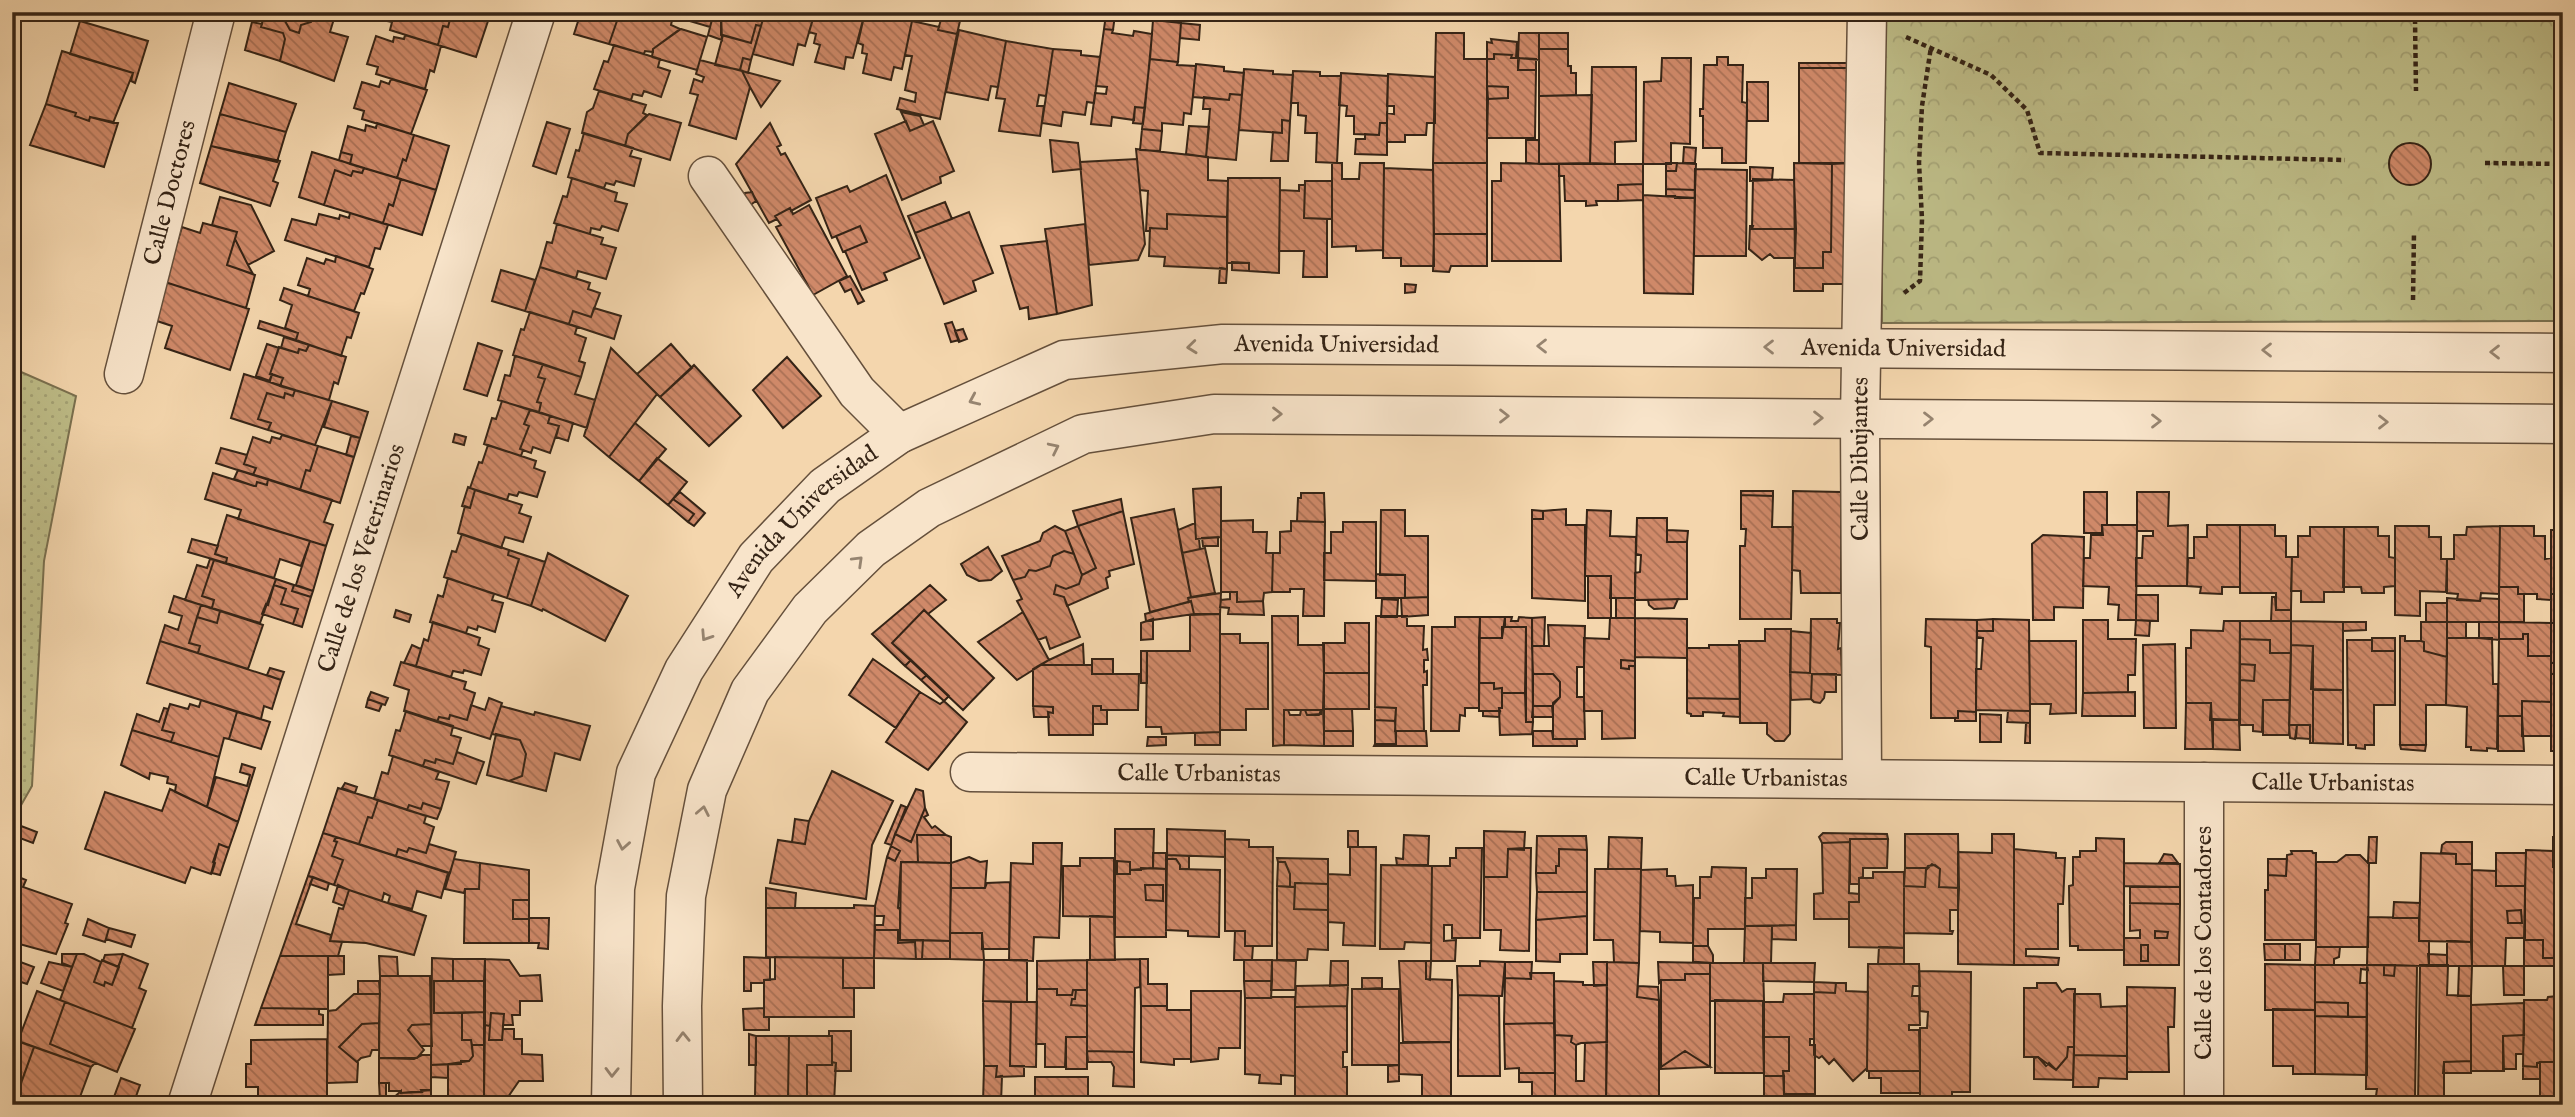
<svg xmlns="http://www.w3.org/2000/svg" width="2575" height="1117" font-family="'IM FELL English',serif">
  <defs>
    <pattern id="grass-dots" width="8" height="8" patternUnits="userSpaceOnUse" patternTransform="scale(1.75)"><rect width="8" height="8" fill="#bebd88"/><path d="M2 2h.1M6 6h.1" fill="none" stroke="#a4a275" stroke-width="1.8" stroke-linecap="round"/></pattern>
    <pattern id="forest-crowns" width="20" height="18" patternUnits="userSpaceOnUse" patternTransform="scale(1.75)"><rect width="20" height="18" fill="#bebd88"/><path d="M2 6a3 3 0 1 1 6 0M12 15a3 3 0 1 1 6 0" fill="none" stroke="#a4a275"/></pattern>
    <pattern id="building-back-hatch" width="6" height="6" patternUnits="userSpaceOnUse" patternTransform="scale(1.75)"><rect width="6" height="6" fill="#cf8969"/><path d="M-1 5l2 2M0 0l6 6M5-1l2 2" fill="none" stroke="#a97055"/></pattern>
  </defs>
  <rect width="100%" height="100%" fill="#f4d6ad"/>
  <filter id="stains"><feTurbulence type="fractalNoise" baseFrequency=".00286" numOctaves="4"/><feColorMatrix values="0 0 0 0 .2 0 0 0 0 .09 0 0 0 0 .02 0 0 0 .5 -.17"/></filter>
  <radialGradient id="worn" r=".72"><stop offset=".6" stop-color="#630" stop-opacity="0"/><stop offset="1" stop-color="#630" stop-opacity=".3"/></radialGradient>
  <!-- grass -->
  <path fill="url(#grass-dots)" stroke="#7a704f" stroke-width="2" d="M12,368l64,28 -32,165 -12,225 -20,35z"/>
  <!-- forest -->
  <path fill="url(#forest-crowns)" stroke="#7a704f" stroke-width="2" d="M2563,12v309l-681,2v-309z"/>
  <!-- building -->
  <path fill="url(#building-back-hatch)" stroke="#352416" stroke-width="2" fill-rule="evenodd" d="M265,12h15l10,18 9,3 2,-8 10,-3 2,-10h23l-6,20 18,5 -14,44 -54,-20 5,-22 -2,-6 -22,-6z
    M280,12h33l-2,10 -10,3 -2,8 -9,-3z
    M385,12h67l-4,15 -5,-1 -5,19 -48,-15 2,-8 -10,-2z
    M452,12h39l-15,45 -38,-12 5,-19 5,1z
    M581,12h15l22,6 -9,26 -35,-10z
    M596,12h27l-2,7z
    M623,12h38l12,4 -2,9 9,4 -27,20v3l-8,-1 -1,3 -35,-10 9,-26 3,1z
    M684,12h30l-4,15 -27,-8z
    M714,12h7l1,28 -14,-5z
    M721,12h44l-4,14 -5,-1 -5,18 -30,-8z
    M765,12h50l-10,34 -7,-2 -5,21 -40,-11z
    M815,12h50l-12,46 -7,-1 -2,12 -29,-7 5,-17 -6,-2 2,-9 -7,-2z
    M865,12h22l8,2 -1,3 18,4 -10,48 -8,-2 -3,13 -28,-7 4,-19 -5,-1 1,-8 -5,-2z
    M923,12h39l-5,22 -19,-4 4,-14z
    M1106,14l9,1 -2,15 -9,-1z
    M1153,20l28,3 -3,39 -28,-3z
    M80,21l68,20 -13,42 -4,-2 2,-8 -63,-19z
    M912,21l27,6 -1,3 19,4 -17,85 -43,-10 3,-11 15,4 1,-9 -11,-3 7,-34 -7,-1z
    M252,22l10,2 -1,3 22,6 2,6 -5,22 -35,-11z
    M1181,23l19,2 -1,15 -19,-2z
    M756,25l5,1 -10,34 -8,-2 -3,12 -25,-5 8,-30 28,8z
    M681,29l26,8 -10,33 -45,-13 1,-8z
    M1104,29l9,1 -1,3 21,3 1,-5 18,3 -7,74 -10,-1 -1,13 -22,-3 -1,9 -20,-2 4,-31 11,1 1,-7 -11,-1z
    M959,30l47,11 -8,46 -7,-1 -3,14 -42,-8z
    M1436,33h28v26h23v104h-54z
    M1519,33h20v27l-21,-2z
    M1539,33h29v16h-29z
    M405,35l36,11 -7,26 -4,-2 -5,19 -49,-15 2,-7 -11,-3 9,-28 17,6 1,-5 10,2z
    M1491,39l26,3 -1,16h-5l1,-3 -18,-1v5h-7v-17l5,1z
    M1006,41l47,8 -7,47 -7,-1 -2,11h7l-4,30 -41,-5 6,-32 -9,-1z
    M614,45l46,14 -2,8 12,4 -9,26 -17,-6 -2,5 -9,-2 -2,6 -37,-11 10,-28 4,1z
    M1053,49l28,2v4l19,2 -6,46 -7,-1 -2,13 -22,-3 -2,14 -19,-3z
    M1539,49h29v17h3v7h5v22l-37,1z
    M62,51l71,22 -20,50 -23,-6 -1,4 -14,-5 1,-3 -30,-9z
    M1494,54l18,1 -1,3h8l-1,12h18l-1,68h-48l1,-39 20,-1v-11l-21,-1v-27h7z
    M1717,57h11v8h15l-1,37 5,1 -1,60h-24v-15h-19v-32h-3v-7h3l1,-44h13z
    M743,58l8,2 -3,13 -8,-3z
    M1518,58l18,1v11h-18z
    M1662,58h29l-1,86 -19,-1v21h-28l1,-82 17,-1z
    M1150,59l28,3 -1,3 19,1 -5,48 -7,-1 -1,12 -21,-2v8l-20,-2z
    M700,60l42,11 8,16 -14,52 -47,-14 9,-30 -8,-2 4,-14 8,3 2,-5 -8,-3z
    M1799,63h49l-1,5h-48z
    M1196,64l28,3v4l20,2 -2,22 -12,-1 -1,6 -36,-3z
    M1592,67h44v74l-21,1v22l-25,-1z
    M1799,68h48l-1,69 5,26h-52z
    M1244,69l29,2v3l20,1 -3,46 -8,-1v13l-43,-3z
    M742,71l38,10 -19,26 -11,-20z
    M1293,71l27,1v4h21l-4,87 -21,-1 1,-29h-12l1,-17 -8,-1v-12h-7z
    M1341,73l47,3 -1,47h-7l-1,12 -25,-1v-18h-8l1,-10 -8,-1z
    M1388,74l47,3v46h-8l-1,12h-21v7h-18v-29l7,1v-8h-7z
    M391,79l36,11 -16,44 -49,-15 2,-8 -10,-3 8,-26 17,5 2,-6 8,3z
    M1747,82h21v39h-21z
    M229,83l67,21 -10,28 -66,-18z
    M1487,86l21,1v11l-20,1z
    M599,91l47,14 -3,8 4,2 -19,19 -3,12 -43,-13 5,-21 6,-4z
    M1230,94l12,1 -6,65 -30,-3 4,-48h-7l1,-12 25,3z
    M1592,95l-2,68 -51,1v-68z
    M46,104l30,9 -1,3 14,5 1,-4 28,6 -14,44 -74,-22z
    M1135,107l10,1 -2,16 -10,-1z
    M901,112l19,4 4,9 -14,6z
    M220,114l66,18 -9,30 -66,-16z
    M649,114l32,9 -11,37 -45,-14 3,-12z
    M1282,120l8,1 -2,40h-17l2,-29 9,1z
    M906,121l4,10 23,-10 21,50 -14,6 1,6 -39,17 -27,-66z
    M547,122l23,7 -14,45 -23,-8z
    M377,123l37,12 -8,26 -3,-2 -6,19 -47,-14 2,-9 -11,-3 7,-26 17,5 1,-6 10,3z
    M770,123l11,22 -4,2 4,8 4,-2 26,47 -20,11 -1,-3 -15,8 2,3 -8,4 -33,-59z
    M1380,123h7v32l-32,-1 1,-15h9v-5l14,1z
    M1189,126l20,1 -3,30 -20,-3z
    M1142,129l20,2 -2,20 -20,-1z
    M584,133l49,15 -3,8 11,3 -7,27 -18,-5 -2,4 -8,-2 -2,5 -36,-11 8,-27 3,1z
    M414,135l35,11 -13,44 -39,-12 6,-19 3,2z
    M1050,140l28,3 3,26 -28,3z
    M1526,140h13v24l-13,-1z
    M2389 164a21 21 0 1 1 42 0a21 21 0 1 1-42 0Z
    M211,146l69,15 -7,20 5,2 -8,23 -70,-23z
    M1684,147l12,1 -1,15h-12z
    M1136,149l72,8v23l20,1 -1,36 -60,-3v15l-17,-1v3h-4l2,-40 -8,-1z
    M312,152l52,16 -2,5 -9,-2 -2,5 -16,-6 -11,35 -25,-8z
    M341,152l11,3 -2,9 -11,-4z
    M1137,159l8,85 -7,16 -49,5 -9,-103z
    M1332,163h10v16h17l1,-16h24l-1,87 -27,1v-5l-24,1z
    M1433,163h54v71h-53z
    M1501,163l58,1 2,97h-69v-80h9z
    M1666,163h11l-1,8h-10z
    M1677,163l19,1 -1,26 -29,-1v-18h10z
    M1794,163l38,1 -1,88h-8v16h-28z
    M1851,163l-1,121h-27v7h-29v-33l1,10h28v-16h8l1,-88z
    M1559,164h84v20l-25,1v16h-22l1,4 -11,1v-5h-21l-1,-25h-5z
    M1750,167l23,1 -1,12 -22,1z
    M364,168l37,11 -8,27 -4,-2 -6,19 -59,-18 11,-35 16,6 2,-5 9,2z
    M1384,168l49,2 1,96h-33v-8h-18z
    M1695,169l52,1 -1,86h-52z
    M886,175l34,83 -36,15 3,7 -25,10 -17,-39 22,-9 -7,-16 -28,12 -16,-40 31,-12 3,6z
    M572,178l45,15 -2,8 12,3 -9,27 -16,-5 -2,4 -9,-2 -1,6 -36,-11 9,-27 4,1z
    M1228,178h52l-1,95 -30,-2v-8h-22z
    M401,179l35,11 -14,45 -39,-12 6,-19 4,2z
    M1753,179l41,1 2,49h-44z
    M1305,181h27v38l-28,-1z
    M1643,184v16l-25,1v-16z
    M1299,185h6l-1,33 23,1v58h-24l1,-26h-25l1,-61 19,1z
    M1666,189l29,1v8h-20v-2h-9z
    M752,192l4,9 -7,5 -6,-6 2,-7z
    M1643,195l52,3 -2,96 -49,-1z
    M220,197l31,8 23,46 -26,14 -13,-26 2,-7 -25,-7z
    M945,202l7,17 -37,14 -7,-17z
    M809,205l38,71 -34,19 -37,-68 5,-2 -6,-9 15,-8 3,6z
    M969,212l24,61 -20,8 3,10 -32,13 -29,-71z
    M350,213l38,12 -8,24 -5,-1 -6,19 -84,-27 7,-21 24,6 3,-11 20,5 1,-4 9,3z
    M1167,214l60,3v52l-63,-3 1,-9 -16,-1 1,-28 17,1z
    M203,223l34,9 -10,33 28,10 -9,33 -81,-26 17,-55 18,6z
    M557,224l46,14 -2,6 15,4 -10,31 -28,-8 -2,7 -36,-11 7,-25 5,1z
    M1085,224l7,81 -35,9 -12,-85z
    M860,226l7,16 -24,10 -7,-16z
    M1750,226h3l-1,3h44l-1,29h-21l-4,-4 -8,6 -13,-11z
    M1434,234h53v32h-36l-2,6 -16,-1z
    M235,239l13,26 5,9 -26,-9z
    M1047,241l10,73 -28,5 -1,-12 -8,2 -19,-63z
    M336,256l37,13 -9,25 -3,-1 -7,18 -46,-15 2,-7 -12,-4 9,-27 17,6 2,-5 9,3z
    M1232,262l17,1v8l-17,-1z
    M540,267l50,16 -2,6 12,4 -9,24 -18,-6 -4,13 -44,-13z
    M1220,268l7,1 -1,14h-7z
    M501,270l34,10 -10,31 -33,-10z
    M850,276l14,25 -6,3 -7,-15 -6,3 -6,-11z
    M165,282l84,27 -19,61 -65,-22 7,-22 -18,-6z
    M1405,284l11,1 -1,7 -10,1z
    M284,288l75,25 -8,25 -4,-1 -6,19 -45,-16 2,-7 -13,-5 7,-23 -12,-5z
    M594,308l27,8 -7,23 -45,-15 4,-13 18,6z
    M530,312l47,15 -2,7 11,4 -7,23 6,2 -4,14 -68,-22 8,-26 3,1z
    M260,321l38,12 -2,7 -38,-12z
    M952,322l7,18 -8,2 -6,-18z
    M963,329l4,10 -8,3 -4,-11z
    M284,337l25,8 -3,6 -7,-2 -1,4 -17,-5z
    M478,343l24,8 -15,45 -23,-7z
    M267,344l12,4 -9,26h2l-2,7 -14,-5z
    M671,344l21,24 -32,29 -23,-23z
    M309,345l37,12 -8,27 -4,-2 -5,18 -49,-14 3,-8 -13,-4 9,-27 19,6 1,-4 7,2z
    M611,348l46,46 -48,63 -25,-21z
    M515,356l28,8 -5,13 7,2 -8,23 4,1 -2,9 -41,-12 7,-25 5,1z
    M787,357l34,39 -38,32 -30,-38z
    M543,364l38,13 -6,17 20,6 -8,28 -48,-16 2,-9 -4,-1 8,-23 -7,-2z
    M694,365l47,51 -32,30 -49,-49z
    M244,374l51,16 -2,6 -8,-3 -1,5 -17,-5 -9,26 13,4 -3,7 -37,-12z
    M272,374l11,4 -3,8 -11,-4z
    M295,390l37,11 -17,44 -47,-15 3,-7 -13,-4 9,-26 17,5 1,-5 8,3z
    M332,401l36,11 -8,26 -36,-11z
    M502,401l28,9 -6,14 5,2 -9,23 3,1 -2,6 -37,-12 8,-26 4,1z
    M530,410l20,6 -2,7 11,3 -9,27 -17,-6 -2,6 -11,-4 9,-23 -5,-2z
    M550,416l23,7 -5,18 -12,-4 3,-11 -11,-3z
    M635,423l31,26 -27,32 -30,-24z
    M455,434l11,3 -2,8 -11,-3z
    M282,435l36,11 -8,25 -4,-1 -6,20 -47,-15 3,-7 -12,-4 9,-27 17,6 2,-6 8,2z
    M351,436l9,2 -6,19 -8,-2z
    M488,445l48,16 -2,7 11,4 -8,25 -18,-5 -2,4 -8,-2 -2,6 -37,-12 9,-26 3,1z
    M318,446l36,11 -14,46 -40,-13 6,-20 4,1z
    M221,448l26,7 -3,9 12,4 -3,7 -37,-12z
    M657,458l30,24 -19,23 -29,-24z
    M238,470l30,9 -1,6 -10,-3 -1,4h-2l-20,-7z
    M213,473l41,13h2l1,-4 10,3 1,-6 64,21 -8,22 9,3 -7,21 -88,-27 3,-9 -36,-11z
    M468,487l7,3 -5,18 -8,-2z
    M1221,487v50l-25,2 -3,-50z
    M475,490l47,15 -3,8 12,4 -8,25 -18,-5 -4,11 -43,-15 7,-27 5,2z
    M1741,491h32v5l-32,-1z
    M1793,491l48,1v101h-40l-1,-22 -8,-1z
    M680,492l25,21 -11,13 -6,-4 6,-8 -21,-15z
    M2084,492h23v33h-5v8h-18z
    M2137,492h32l-1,34 20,-1 -1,61h-51v-28h6l1,-22h10v-5h-16z
    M1301,493h23l1,29 -28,-1 1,-23h3z
    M1741,495l32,1 -1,31h21l-2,92h-51v-73h5l1,-17h-5z
    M673,499l21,15 -6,8 -20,-17z
    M1121,499l2,12 -45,15 -5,-15z
    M1174,509l17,88 -3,1 1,4 -39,10 -19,-94z
    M1566,509v16h19v76l-53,-3v-79h11v-8z
    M1381,510h24v26h23v61l-23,1v-23h-25z
    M1532,510l11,1v8h-11z
    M1587,510l24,1 -1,25 26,1 -1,61h-25l1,-22h-26z
    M1123,511l11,53 -25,7 1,5 -4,2 2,10 -41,18 -3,-9 -10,-3 2,-9 10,4 13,-5 3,-9 14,-7 -18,-42z
    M227,515l83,26 -9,25 -21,-7 -6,19 -48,-15 1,-5 -12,-4z
    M1637,518h30v24h20v57l-52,1v-27l5,-1 1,-17 -5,-1z
    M1253,520v12h14l-1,21h7l-1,39 -8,1 -1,8 -26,1v-10h-16v-71z
    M1291,521l34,1 -1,94h-21l1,-27h-14v3h-18l1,-39h7v-21l11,-1z
    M1343,522h33v59l-52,-1v-27h7v-21h12z
    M1195,523l1,16h3l1,10 -18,4 -4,-23z
    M2102,525h35l-1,95h-18l1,-15 -11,-1 1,-17 -26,-1 1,-28h6l1,-23h12z
    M2207,525h33v62h-18v7l-22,-1 1,-6 -14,-1 1,-28h6v-21h13z
    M2240,525h35v11h11v21h6l-1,53h-15v-17h-36z
    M1055,526l10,5 9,23 -10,-3 -11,5 -3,10 -14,5 -7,-1 -4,7 -12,3 -11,-24 38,-15 3,-8z
    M1078,526l18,42 -14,7 -17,-44z
    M2395,526h34v11h12v22h6l-1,33 -26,-1v25l-25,-1z
    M2500,526l-1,68 -18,-1 -1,8 -23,-1 1,-6 -11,-1v-34h7v-24h12l1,-8z
    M2500,526h34v10h11v23l6,-1v42l-14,-1v-5h-19v-7h-19z
    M2310,527h34v65h-20v10h-23v-11h-10l1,-34h6v-21h12z
    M2344,527h34v9h11v21l6,1v28l-11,1v6h-22l-1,-6h-18z
    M1667,530l21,1 -1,11h-20z
    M2551,530h12v64h-12z
    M462,534l47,16 -1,5 11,4 -12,39 -63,-21 8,-26 4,1z
    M2043,535l41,2 -1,71 -29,-1v13h-21l-1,-76z
    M1218,537v9h-15l-1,-8z
    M192,539l26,7 -3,8 12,4 -1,5 -38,-11z
    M310,541l16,5 -13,45 -17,-6z
    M988,547l14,24 -11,9 -12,1 -12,-6 -6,-11z
    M1205,548l10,45 -24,4 -9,-44z
    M509,550l36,12 -14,44 -24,-8 12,-39 -11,-4z
    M1064,551l10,3 8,21 -3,9 -13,5 -10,-4 -2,9 10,3 16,40 -30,12 -4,-12 -8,3 -21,-39 5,-2 -9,-19 12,-3 4,-7 7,1 14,-5 3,-10z
    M548,553l80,43 -23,45 -62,-32 -1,2 -11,-5z
    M210,559l4,1 -12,36 12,4 -2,8 -27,-8 12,-35 10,3z
    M214,560l62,19 -16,44 -48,-15 2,-8 -12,-4z
    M1376,574l29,1v23h-29z
    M1588,576h23v42h-23z
    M448,578l46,16 -2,6 11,3 -8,29 -17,-6 -1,4 -9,-3 -2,6 -36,-11 8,-27 5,2z
    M276,579l18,6 -2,6 19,6 -9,30 -9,-3 5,-15 -17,-5 5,-15 -12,-4z
    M274,585l12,4 -5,15 17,5 -5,15 -31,-10 4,-10 2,1z
    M294,585l19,6 -2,6 -19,-6z
    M930,585l16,15 -18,14 -4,-4 -32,33 19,17 -6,6 -33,-32z
    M2499,587h19v7h6v28h-25z
    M1230,592h7v10l26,-1 1,14 -36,-1 1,-6 -9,-1 1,-7 9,-1z
    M1221,593l-1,21h-26l-3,-13 -2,1 -1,-4z
    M2551,594h12v29h-12z
    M2136,595h22v26l-22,-1z
    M174,596l27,9 -12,38 11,3 -2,7 -38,-12 5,-16 13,5 4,-14 -13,-4z
    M1428,597v18l-26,2 -1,-19z
    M2272,597h3l1,13h15v11h-20z
    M1616,598h19v20h-19z
    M2447,598l33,3 1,-3 18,1v23h-52z
    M1382,599l16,1 -1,17h-16z
    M1678,599l-4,9 -20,1 -5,-4 -1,-5z
    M1191,601l3,13 -48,7 -1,-7z
    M2426,603h21v19h-21z
    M201,605l19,6 -3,12 -20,-6z
    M396,610l15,5 -2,7 -15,-5z
    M924,610l70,68 -31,32 -71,-67z
    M220,611l43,14 -15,44 -50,-16 2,-7 -11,-3 8,-26 20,6z
    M1023,612l26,48 -32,20 -39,-38z
    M1220,614v118l-58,2 -1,-7h-15l1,-76h43v-36z
    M1272,616h26v29h26v65h-40v35l-11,1z
    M1376,616h31v10h17l-1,24 4,-1 1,11h-4v12l3,-1v14h-4l1,46h-29l1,-23 -21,-1z
    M1455,617h25l-1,91h-14v8l-5,-1 -1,16h-28l1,-104h23z
    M1480,617h25l-3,21h-23z
    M1505,617h7l-1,4h7l1,-4 13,1 1,104h-7v-95h-21z
    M1545,617l-1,29h-12v-28z
    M1610,618h25v43l-14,-1v8l8,1v-3h6v72l-33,1v-28h-18v-73l25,1z
    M1635,618l52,1v39l-52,-1z
    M1153,619v20l-12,1v-17z
    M1811,619h26v4h3l-2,26 3,-1 1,27 -30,-1 -1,25 -20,1 -1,-28 20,1z
    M1926,619l51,1 -1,92 -18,-1v7h-27v-71l-6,-1z
    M1993,619v12h-16v-11z
    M1993,619l36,1 1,91 -54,-1v-41h5l2,-31 -6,-1v-6h16z
    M2083,620h25v19h28l-1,36h-7v17l-45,1z
    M2136,620l14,1 -1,15 -14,-1z
    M2224,621h16l-1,99h-29l1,-17h-25v-55h5v-18l32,1z
    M2240,621h51v32h-21v-13l-30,-1z
    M2291,621l52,1v68l-32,-1 2,-43 -22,-1z
    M433,622l47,16 -2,7 11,4 -8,26 -17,-5 -1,3 -10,-2 -2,6 -35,-11 8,-27 4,2z
    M2343,622h23v8l-23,1z
    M2421,622h26v35l-23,-6v-9l-3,-1z
    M2447,622h19v16h-19z
    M2479,622h20v18l-20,-2z
    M2499,622l52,1v33h-23v-22h-5v5h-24z
    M1345,623h24v50h-45l-1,-30h22z
    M2551,623h12v40h-12z
    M1548,625l37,1 -1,41h-7v30h7l1,42h-32v-36l7,-6v-15l-7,-8h-20l-1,-28h17z
    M1502,627h24l-1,66h-23v-5l-8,1v-6h-15v-45h23z
    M1765,629h26l-1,105 -6,7h-9l-8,-7v-11h-27l-1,-82h26z
    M1791,631l20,2 -1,40 -20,-1z
    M1220,634h20v9h28v66h-22v21h-26z
    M2523,634h5v22h23v46l-29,-1v15h-24l1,-77h24z
    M2400,636h5v5h16l3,1v9l23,6 -1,48h-20v40h-26z
    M2372,638h23v13h-23z
    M2447,638h45l1,46h5l-1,65 -10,-1v3l-16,-1v-3h-5l1,-40 -21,-2z
    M2240,639l30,1v13h21l-1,47h-27l-1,32 -9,-1v-6h-13v-45l14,1 1,-16 -15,-1z
    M2347,640h25v11h23v54h-21v40h-9v4l-9,-1v-3h-8z
    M160,641l121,39 -9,29 -8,-3 -3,13 -114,-36z
    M2029,641h47v72l-26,1 1,-10h-21z
    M1083,644l1,21h-44l9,-5z
    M2175,644l1,84h-32l-1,-83z
    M412,645l9,4 -5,17 -12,-3z
    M1709,645h31v54l-53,-1v-50h22z
    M2291,645l22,1v97h-3v-18h-21z
    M1141,651h6v32h-6z
    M873,659l47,33 -24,36 -47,-33z
    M1092,659h21v15h-21z
    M911,660l16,15 -6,5 -16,-14z
    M1621,660l14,1v5h-6v3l-8,-1z
    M401,662l65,20 -2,7 11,4 -8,27 -17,-5 -1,4 -10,-2 -2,5 -33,-11 5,-21 -15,-5z
    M2551,663h11v11h-11z
    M2240,664l15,1 -1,16 -14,-1z
    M1040,665h52v9h47l-1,36h-37v-4h-8v29h-44l-1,-23 5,1v-6l-20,-1v-37z
    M270,668l14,4 -3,8 -14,-5z
    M1324,673h45v36h-46z
    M1533,674h20l7,8v15l-8,9h-19z
    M1812,674h24v18h-11l-1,6 -4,5 -6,-1 -3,-3z
    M2551,674h12v77h-12z
    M927,675l22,21 -5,5 -23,-21z
    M1479,683h15v6l8,-1v20h-3l1,3h-21z
    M2313,690h30v54l-30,-1z
    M371,692l17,6 -3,7 -17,-6z
    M920,692l20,12 4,-3 23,21 -39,48 -42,-28z
    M2135,692v24h-53l1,-23z
    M1502,693h23l1,29h7l-1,12 -32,1 -1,-27h3z
    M489,698l13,5 -12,36 -53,-17 2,-5 10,2 1,-4 17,5 4,-15 14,5z
    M1687,698l53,1v18l-17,-1 1,-3 -21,-1v4h-12v-2l-4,-1z
    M368,699l14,5 -3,7 -13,-4z
    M201,700l36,12 -8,27 -5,-1 -5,19 -48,-15 3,-9 -12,-3 8,-26 18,5 2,-5 9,3z
    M2263,700h27l-1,35h-26z
    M2522,701l29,1v34h-29z
    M2186,703h25l2,46h-28z
    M501,706l33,9 1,-3 55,14 -10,34 -25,-7 -9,38 -37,-10 13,-5 4,-22 -6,-14 -28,-6z
    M1033,706l20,1v6l-5,-1 1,5h-15z
    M1093,706h8v4h6v14h-14z
    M1533,706h19l1,11h-21z
    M1375,707l21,1 -1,13 -20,-1z
    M164,708l4,1 -6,21 12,3 -3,9 -39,-12 5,-16 22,8z
    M1323,709h29l1,22h-29z
    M1284,710h4l2,5h10l1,-5h4l2,5h12l2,-5h3v36l-40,-1z
    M1305,710h16v4l-14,1z
    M406,711l47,15 -2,9 10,3 -8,26 -17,-5 -1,4 -10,-3 -2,6 -34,-11 7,-25 4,1z
    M1483,711h17l-1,6 -16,-1z
    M1958,711l18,1v9h-21v-3h3z
    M2008,711h22v12l-23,-1z
    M237,712l33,10 -9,27 -32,-10z
    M1980,714l21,1v27h-21z
    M2498,716h24l2,35h-26z
    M2213,719l26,1 1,30 -27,-1z
    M1375,720l20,1 1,23h-21z
    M2026,723h4v20h-5z
    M2289,725h8l-2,14 -5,-1z
    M2297,725h13v14l-14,-1z
    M132,730l87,27 -12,50 -32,-15 1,-7 -9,-2 1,-6 -18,-4 -1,6 -28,-14z
    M1324,731h29v15h-29z
    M1396,731h30l1,15h-53l1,-2h21z
    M1533,731h19l1,8h24v7h-44z
    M1220,732v13h-25v-12z
    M496,734l24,6 6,14 -4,22 -13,5 -22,-6z
    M1148,737h18v8l-19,1z
    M2400,745h26l-1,6 -24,-2z
    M457,752l27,10 -8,22 -53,-18 2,-6 10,3 1,-4 17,5z
    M393,756l46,16 -3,7 13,3 -8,27 -18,-6 -2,6 -12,-4 -2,5 -33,-11 8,-27 6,2z
    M242,764l13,4 -17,54 -31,-15 9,-30 31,9 3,-11 -10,-3z
    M832,771l61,30 -21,44 -6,54 -96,-16 8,-43 27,4 4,-23z
    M345,783l12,4 -2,6 -13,-5z
    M338,788l40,12 -6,18 -4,-1 -9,27 -36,-11z
    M170,789l68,33 -9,26 -10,-4 -8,30 -20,-7 -6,16 -100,-34 20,-57 57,19z
    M916,789l7,2 2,17 -14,34 -16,-8z
    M378,800l48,16 -2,7 10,4 -8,26 -17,-5 -2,4 -9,-3 -2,7 -37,-12 9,-27 4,1z
    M423,803l18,6 -4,10 -30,-9 2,-5 12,4z
    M901,805l5,2 -15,38 -6,-2z
    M925,808l3,7 -4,2 8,11 3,-2 11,9h-29l1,27h-17l-3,46 2,1v31h23l-1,19h-6l-1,-17 -17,1v-13h-23v-5h8l1,-9h-9v-10l12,-49 8,4 5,-10 -9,-5 4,-12 16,8z
    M795,819l14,2 -4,23 -13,-2z
    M21,826l16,6 -4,11 -16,-6z
    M1115,829h39l-1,39 -23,2v-8l-13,-1v13h-2z
    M1167,829l58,2v26l-58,-2z
    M1348,831h10v16h-10z
    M1484,831l41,1 -1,18 -16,-1 -1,28h-23z
    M323,833l13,4 -2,4 3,1 -5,14 11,4 -9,25 -26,-9z
    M1823,833l64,1 1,5h-38v3l-28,1 -3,-6z
    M1905,834h53l1,54 -20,-1 1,-18 -5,-4 -7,1 -2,4v-2h-21z
    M1992,834h22v131l-56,-1v-112l34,1z
    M917,835h29l5,2v26l-33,-1z
    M1404,835l25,1 -1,29h-31l-1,-7 7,1z
    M1537,836h49l1,14 -28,-1v17h-3v7h-20z
    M336,837l112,36 -7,25 -24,-7 -5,18 -24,-6 2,-7 -6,-3 -2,8 -48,-16 9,-25 -11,-4 5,-14 -3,-1z
    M1609,837l33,1 -1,31h-33z
    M2369,837h8l-1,26h-8z
    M2553,837h10v30h-10z
    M2096,838l28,1v111h-46v-4h-8l-1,-60 4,-1v-28h7v-6h16z
    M1225,839l24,1v7h24l-1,99h-27v-15h-20z
    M1850,839h38l-1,29h-24v9l-4,1v6h-9z
    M1850,842l-1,51 10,1v8h-10v17h-35v-25l9,-1 -1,-50z
    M2446,842h26v22h-16v-10l-15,-1 1,-8z
    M1033,843h29l-3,95 -25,-1 -1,24 -24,-1 2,-97 22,1z
    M219,844l10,4 -9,27 -8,-2 3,-10 -2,-1z
    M429,844l27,8 -6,21 -54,-17 2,-7 9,3 2,-4 17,5z
    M891,846l9,5 -5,10 -8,-4z
    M1350,847h26l-1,99 -32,-1 1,-22 -16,-1v-48l22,1z
    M1456,848h26l-2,90h-28v-13h-8v16l12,-1 -1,21h-24l1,-95h18v-8h6z
    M1524,848h7l-2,103 -29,-1 1,-20h-17v-53h23l1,-28z
    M1559,849l28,1v42h-50l-1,-19h20v-7h3z
    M2014,849l42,4v5h9l-2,46h-5v45h-32v7l33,2 -1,7h-44z
    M2526,850l27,1v16h10v91h-20v-18h-19z
    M2291,851h21l1,2h3l-1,87h-50v-50h3v-15l18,1 1,-21 5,-1z
    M1153,853h13v16l-13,-1z
    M2421,853l35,1v10h16l-1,78 -52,-1z
    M2496,853h30l-1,33h-29z
    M2164,854l8,1 6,8h-19z
    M1167,855l22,1v13h-9v-4l-4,-6h-9z
    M2346,855h14l9,9 -1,83h-52v-85h21z
    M969,857l11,5 7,-1 -2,27h-34v-25z
    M1080,858h34v59l-51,-1v-50h17z
    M1277,858l51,1v25l-33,-1v4h-5v-13l-5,-12h-7z
    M454,859l26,4 -1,26h-14l-1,4 -19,-4z
    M1167,859h9l4,6v4l40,1 -1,67 -31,-1v-5l-22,-1z
    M2268,859h19l-1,17 -18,-1z
    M1117,861l13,1v12h-13z
    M901,862l50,1 -1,78 -50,-1z
    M1278,862h7l5,12v13l-13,-1z
    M480,863l49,7v30h-16v19h16v24h-65l1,-54h14z
    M2124,863l56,1v23l-56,-1z
    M1932,864l8,5 -1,18 20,1 -1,22h-8v21h3l-1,3 -48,-1v-47l21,1 1,-17z
    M1381,865l51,1 -1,77 -26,-1 -1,7h-24z
    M1712,867l34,1 -1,61h-37v17h-15l1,-48h6v-21h11z
    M1141,868l25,1v68h-51v-63h15v-4h11zM1145,885h18v16l-17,-1z
    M1905,868h21l-1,19 -21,-1z
    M1595,869h46l-2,94 -25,-1 -1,-22h-19z
    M1667,869v7h8l1,10 17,-1v58l-33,-1v-10l-20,-1 1,-61z
    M1766,869h31l-1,56 -51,1v-28h7v-20h14z
    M2472,870l24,1v15h29v52h-19l-1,28h-33zM2521,910l1,13h-14l-1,-12z
    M1873,872h31v76l-55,-1v-45h10v-24h14z
    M16,876l10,4 -3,7 49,17 -7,19 3,1 -12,30 -44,-12v-59z
    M308,876l5,1 -17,47 35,11 -1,6 12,1 -4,14h-58z
    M313,877l16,6 -2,7 -17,-6z
    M1010,882l-1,67h-27v-16h-32l1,-45h34l2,-5z
    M1295,883l33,1v26l-34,-1z
    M338,885l11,5 -5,16 -11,-4z
    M1145,885h18v16l-17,-1z
    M1277,886l18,1 -1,22 34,1v40l-20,-1 -1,11h-30z
    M2130,887h50v17l-50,-1z
    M766,888l30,5 -1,15h-29z
    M349,890l77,26 -12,39 -48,-12 -36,-2 9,-33 4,1z
    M1537,892h50v24l-51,4z
    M513,900h16v19h-16z
    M2394,902l26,1 -1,15h-26z
    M2130,903l50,1 -1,61h-55v-27h16v-8l-10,1zM2155,931l13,1 -1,6h-12zM2141,945h7v16h-7z
    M854,905l21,1 -1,52 -108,-1v-49h88z
    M2521,910l1,13h-14l-1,-12z
    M1090,916l24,1 1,43h-25z
    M1587,916v38h-27v8l-24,-1v-41z
    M2368,917l51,1v23h10v25l-62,-1z
    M529,918h20l-1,31 -10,-1 1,-5h-10z
    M88,919l21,9 -4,14 -22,-7z
    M1796,925v15l-24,-1v-13z
    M1745,926h27l-1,37h-27z
    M109,928l26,7 -4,12 -25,-8z
    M875,930h23v13l17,-1 1,17 -42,-1z
    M1235,931h10v15h8l-1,14h-18z
    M2155,931l13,1 -1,6h-12z
    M950,933h32l2,27 -34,-1z
    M923,940l27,1v18h-28z
    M2524,940h19v18h20v8h-39z
    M2447,941l24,1 1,24h-25z
    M2264,944h21v16h-20z
    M2285,944h15v16h-15z
    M2141,945h7v16h-7z
    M1693,946h15l5,9v8l-20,-1z
    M1879,947l25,1v16h-26z
    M2316,947h24l-1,10 -5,2v6h-19z
    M62,954h15l-5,13 -10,-4z
    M77,954h7l17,8 -7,20 10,4 1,-4 7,3 11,-31 25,10 -9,24 7,3 -14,37 -72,-28z
    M123,954l-5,13 -15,-6 2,-6z
    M2428,954l19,1v11h-18z
    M280,956h48v53l-67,-1z
    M328,956h16v18l-16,1z
    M379,956l18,1 1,19h-18z
    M744,957l26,1v22h-6v3h-13v8h-7z
    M775,957l68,1v30h11v29h-90v-37l11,-1z
    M432,958l21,1v22h-19v32h28v27h9l2,16 -4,5h-8v3l-30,1z
    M843,958h31v30h-31z
    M453,959h32l-1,22h-31z
    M485,959l24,1 11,16 20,-1 2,26h-22v14h-8l1,10h-10l1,-11 -13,-1 -1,13 -5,-1z
    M1140,959v28l-5,1 -1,64 -47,-1v-91z
    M1140,959h8v25h19v22h-26z
    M15,960l19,7 -7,17 -15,-5z
    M102,960l17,7 -7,18 -7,-3 -1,4 -10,-4z
    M984,960h43v42l-44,-1z
    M1087,960v30h-14l-1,5h-15v-6h-20v-28z
    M1244,960h28v21h-28z
    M1272,960l24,1 -1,29h-24z
    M1331,961h17v24l-18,1z
    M1399,961h27v18l26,1 -1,62h-48z
    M1426,961h5l-1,19 -4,-1z
    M1480,961l25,1 -3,34 -44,-1 -1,-29h23z
    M49,962l23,5 -9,24 -22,-8z
    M1505,962h27l-1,17 -26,-1z
    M1593,962h14v23l-13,1z
    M1607,962l32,1 -2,34 22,3v104l-53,-1z
    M1658,962l52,1v11h-25v6h-24l-2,3z
    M1710,963h53l1,38h-54z
    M1763,963h52l-1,19 -51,-1z
    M1868,964h51l1,22h-7l-1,10h7l1,29h-11v5h10l1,41h-53z
    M2265,964l50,1v45h-50z
    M2315,965h52l1,5 -7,-1 -1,14h7v34h-19v-14l-33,-1z
    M2367,965h17v10l10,1 1,-11 22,1 -2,131 -39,-1 1,-7h-11z
    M2384,965h11l-1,11 -10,-1z
    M2420,965h28l-1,30 24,1v65l-27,1v43h-26z
    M2459,966h13l-1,30h-13z
    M2503,966h21v29h-20z
    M2559,966h4v31l-5,-1z
    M1919,971l52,1 -1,120h-18v8h-32v-72h7l1,-16 -8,-1z
    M1530,973h24v50l-50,1 1,-46 26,1z
    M1685,974h25v93l-25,-16 -24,16v-87h24z
    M380,976h50l1,48 -19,1 -4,5 16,20 -7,8h-38z
    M1362,978h20v10l-20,1z
    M358,981h21l1,13h-22z
    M434,981h50v31l-50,1z
    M1244,981h28l-1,17h-26z
    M1554,981l29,1v3h24v57l-26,1 -5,2 -5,-3 1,-6 -17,-1z
    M1814,982l22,1 -1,10 -21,-1z
    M1836,983h10v8l22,1 -1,76 -14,13 -19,-22 -5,5 -7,-8 -3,2 -5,-3v-63l21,1z
    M2037,983h19l6,9 5,-3h8l-1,58h-6l-1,10 -11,13 -18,-13h-14v-69h13z
    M1348,985l-1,21 -52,1 1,-21z
    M1638,986l20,1 1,13 -22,-3z
    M2127,987l48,1 -1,39h-6l1,45h-42z
    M1037,989h20v6h15l1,-5h3l-1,9h-3l-1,6 16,1v31h-21l-1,30h-20v-23h-9z
    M1352,989h47v76h-47z
    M1076,990h11v16l-16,-1 1,-6h3z
    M37,991l28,11 -15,42 45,19 -4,4 -73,-26z
    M1191,991h50l-1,57h-21l-1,11 -27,3z
    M354,994h26l-1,29 -17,1 -23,23 19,16 -1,19 -30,1 1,-72 8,-1z
    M1784,994h30v45h-4v6h5v49h-31l-1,-23h6v-34h-26v-35h20z
    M2074,994h26l1,13 26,-1v50l-53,-1z
    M1458,995l41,1 1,80h-42z
    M2558,996l5,1v65h-23l-3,1v4l-14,-1 1,-66h23l1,-3z
    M1272,997h23v79l-14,-1v9l-22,-1 1,-8 -15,-1v-76h26z
    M1715,1000l49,1v72h-49z
    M983,1001l28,1 -1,64h14v10l-28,1 1,-11h-13z
    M65,1002l70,27 -18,43 -67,-28z
    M1011,1002h26l-1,65 -26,-1z
    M2315,1002l33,1v14l-33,-1z
    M2524,1003v32l-21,1 1,35h-33v-66z
    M1141,1006h26v4h24v49h-17v6l-33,-3z
    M1347,1006v46h-4v15h4v38h-52v-98z
    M261,1008l58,1v5l4,1v10h-68z
    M764,1008v9h5v13h-25l-1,-21z
    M2273,1009l42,1v64h-22v-8h-20z
    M484,1012v33h-12l-1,-5h-9v-27z
    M491,1013l13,1 -2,26h-13z
    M2315,1016l52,1v58l-52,-1z
    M379,1023v27h-7l-2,6 -9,2 -4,4 -18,-15 23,-23z
    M1554,1023l1,50h-36v-5l-14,1 -1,-45z
    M431,1024l1,22h-11l-13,-16 4,-5z
    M485,1025l5,1 -1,14h13l1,-11h11v10h8v15l20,1 1,26h-24l-11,16 -24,-1z
    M829,1031h22v40h-16l1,-8 -4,-1v-26h-3z
    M749,1034l7,2v29h-7z
    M1555,1035l17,1 -1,6 5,3v36h8l1,-38 22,-1 -1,63h-51z
    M2524,1035l-1,19h-7v15h-13v-33z
    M756,1036h33l-1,62 -33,-1z
    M789,1036h43v29h-25v32l-19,1z
    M1066,1037h21v32h-21z
    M1763,1037h26v34h-6l1,5h-20z
    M327,1039v62h-19v-4h-50v-10h-12v-23h5v-24z
    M14,1040l20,7 -15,42 -7,-2z
    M1451,1042v63h-29v-30l-23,-1v-31z
    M472,1045h12v57h-36v-38l21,-3 4,-5z
    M34,1047l57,20 -14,38h-32l-28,-11z
    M2068,1047h6l-1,33 -39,-1v-21l4,-1 8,9 3,-3 7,7 11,-13z
    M1087,1051l47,1v35l-21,-1 1,-19 -3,-5h-23z
    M1685,1051l25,16 -49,2v-2z
    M422,1055h9v35l-30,3v-2h-12v-8h-10v-25l35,1z
    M2074,1055l53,1v23l-28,-1 -1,9h-25z
    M2471,1061v12h-28l1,-11z
    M832,1062l4,1 -2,40 -45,1 -1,-6 19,-1v-32h25z
    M2540,1062h23v43h-23z
    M2537,1063h3v16h-17v-13l14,1z
    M448,1064v14l-17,-1v-12z
    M1399,1065v16l-11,1v-16z
    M984,1066h13l-1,11 6,-1 -1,27h-18z
    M1869,1071h51v22h-39v-15h-12z
    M1519,1073h36v32h-23v-23h-13z
    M1764,1076h20v18h31v11h-51z
    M1035,1077h53v28l-53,-1z
    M121,1078l19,7 -7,20h-22z
    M379,1083h7v18h-6z
    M421,1090h10v11h-41l11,-10v2l21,-1z
    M12,1093l5,1 28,11h-33z
    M1111,1096h9v9h-9z"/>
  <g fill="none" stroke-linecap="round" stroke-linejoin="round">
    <!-- minor casing -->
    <g stroke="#65503c" stroke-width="41">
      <g id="minor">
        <path d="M708,176l149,216 42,42"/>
        <path id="s1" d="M124,374l92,-362"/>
        <path id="s2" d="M970,772l1593,13"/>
        <path id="s3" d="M187,1105l349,-1093"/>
        <path d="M2204,1105v-323"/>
      </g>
    </g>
    <!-- tertiary casing -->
    <g stroke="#65503c" stroke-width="41">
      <g id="tertiary">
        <path id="s4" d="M1862,779l-2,-361 7,-406"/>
        <path id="s5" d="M611,1105l4,-217 21,-115 48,-103 72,-112 69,-72 74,-52 165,-74 159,-16 1340,9"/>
        <path d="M683,1105l-1,-99 4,-110 21,-106 43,-99 60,-82 61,-60 58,-41 154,-74 131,-20 1349,10"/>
      </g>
    </g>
    <!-- path -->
    <path stroke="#352416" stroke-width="4.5" stroke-dasharray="5 3.5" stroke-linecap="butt" d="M2415,19l1,72
      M1906,37l85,38 36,35 13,43 305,7
      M2485,163l78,1
      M1904,293l16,-12 2,-62 -3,-56 3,-57 9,-59
      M2413,300l1,-68"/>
    <!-- minor -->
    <use href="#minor" stroke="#f8e4ca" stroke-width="38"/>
    <!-- tertiary -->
    <use href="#tertiary" stroke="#f8e4ca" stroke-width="38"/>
  </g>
  <!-- one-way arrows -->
  <defs><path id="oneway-chevron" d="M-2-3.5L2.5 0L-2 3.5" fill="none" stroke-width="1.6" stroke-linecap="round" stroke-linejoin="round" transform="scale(1.75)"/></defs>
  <g stroke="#968470">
    <use href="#oneway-chevron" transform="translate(1542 346) rotate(-180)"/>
    <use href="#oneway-chevron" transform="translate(1192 347) rotate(174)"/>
    <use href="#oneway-chevron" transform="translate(1769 347) rotate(-180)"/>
    <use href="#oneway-chevron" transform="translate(2267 350) rotate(-180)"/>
    <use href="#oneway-chevron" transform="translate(2495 352) rotate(-180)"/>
    <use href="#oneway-chevron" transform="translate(974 400) rotate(156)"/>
    <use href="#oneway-chevron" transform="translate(1277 414)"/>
    <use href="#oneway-chevron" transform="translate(1504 416)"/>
    <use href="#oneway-chevron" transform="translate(1818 418)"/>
    <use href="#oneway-chevron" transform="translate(1928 419)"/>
    <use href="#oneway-chevron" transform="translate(2156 421)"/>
    <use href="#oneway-chevron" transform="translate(2383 422)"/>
    <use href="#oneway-chevron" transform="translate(1054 448) rotate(-26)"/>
    <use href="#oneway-chevron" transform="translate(858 561) rotate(-44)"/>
    <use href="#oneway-chevron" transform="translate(706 636) rotate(123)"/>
    <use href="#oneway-chevron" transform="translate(703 811) rotate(-79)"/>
    <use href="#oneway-chevron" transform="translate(623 845) rotate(100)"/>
    <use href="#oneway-chevron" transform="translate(683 1037) rotate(-91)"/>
    <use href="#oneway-chevron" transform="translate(612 1072) rotate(91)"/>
  </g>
  <g text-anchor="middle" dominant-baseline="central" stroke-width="7" stroke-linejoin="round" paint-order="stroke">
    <!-- street labels -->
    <g font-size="24" fill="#352416" stroke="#f8e4ca">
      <text stroke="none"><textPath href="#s1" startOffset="187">Calle Doctores</textPath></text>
      <text stroke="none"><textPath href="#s5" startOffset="1225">Avenida Universidad</textPath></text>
      <text stroke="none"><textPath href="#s5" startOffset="1792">Avenida Universidad</textPath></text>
      <text stroke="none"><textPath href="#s4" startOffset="320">Calle Dibujantes</textPath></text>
      <text stroke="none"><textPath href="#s5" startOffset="639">Avenida Universidad</textPath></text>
      <text stroke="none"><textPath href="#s3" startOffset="574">Calle de los Veterinarios</textPath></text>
      <text stroke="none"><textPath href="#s2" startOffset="229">Calle Urbanistas</textPath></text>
      <text stroke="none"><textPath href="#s2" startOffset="796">Calle Urbanistas</textPath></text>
      <text stroke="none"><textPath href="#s2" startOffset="1363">Calle Urbanistas</textPath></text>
      <text transform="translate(2204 943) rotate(-90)">Calle de los Contadores</text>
    </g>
  </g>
  <!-- margin -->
  <rect width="2575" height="1117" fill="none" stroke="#f4d6ad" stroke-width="42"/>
  <rect x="14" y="14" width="2547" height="1089" fill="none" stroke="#352416" stroke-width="3.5"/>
  <rect x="21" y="21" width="2533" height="1075" fill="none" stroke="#352416" stroke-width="2"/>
  <rect width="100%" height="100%" filter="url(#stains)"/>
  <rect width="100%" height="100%" fill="url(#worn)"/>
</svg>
